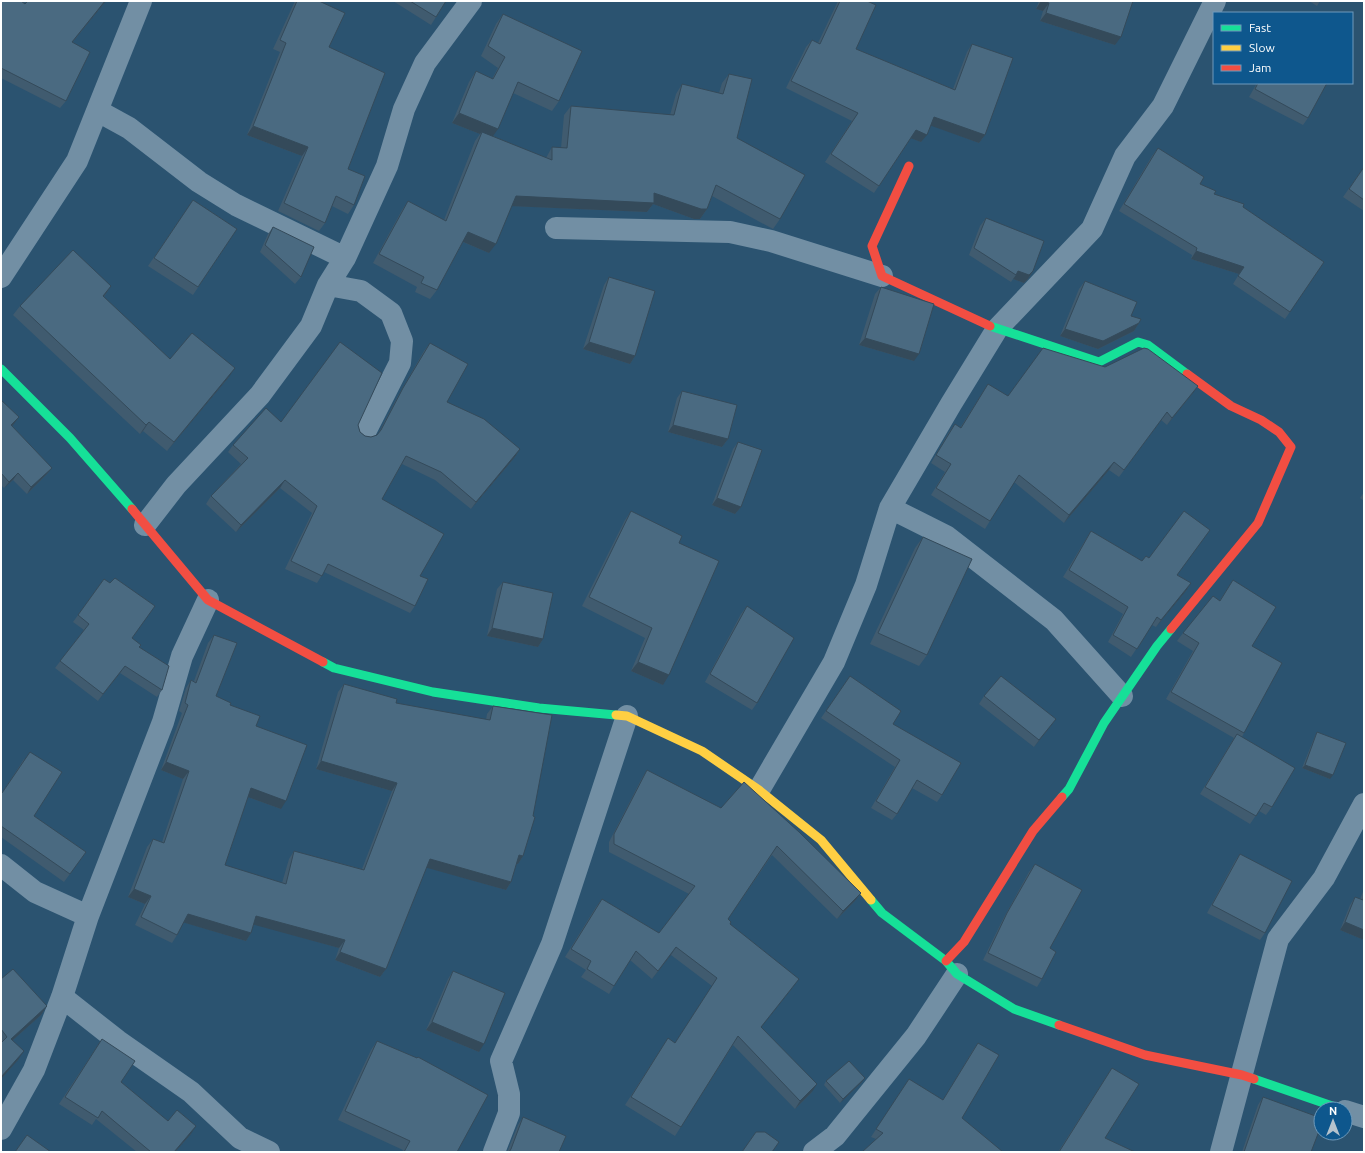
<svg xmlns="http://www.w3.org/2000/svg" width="1365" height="1153" font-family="Ubuntu,sans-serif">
  <rect width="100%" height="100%" fill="#2b5370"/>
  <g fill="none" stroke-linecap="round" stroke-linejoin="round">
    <!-- street -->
    <path stroke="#728fa4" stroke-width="22" d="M98,111l31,17 70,54 37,23 109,53
      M556,228l174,4 41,9 111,35
      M1,277l76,-116 64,-160
      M328,285l33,6 30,22 11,28 -2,22 -35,69
      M890,508l56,28 108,84 68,76
      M145,525l31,-40 84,-90 51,-69 17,-41 17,-27 42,-92 17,-57 21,-46 46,-62
      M759,790l75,-128 32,-77 24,-77 61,-104 46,-75 95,-100 33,-73 38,-50 52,-105
      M1,865l34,27 53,24
      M62,997l56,44 73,51 49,46 29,14
      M1345,1111l19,6
      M1,1129l33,-59 28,-73 26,-81 75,-194 19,-66 26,-56
      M494,1152l15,-39v-19l-8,-33 51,-117 75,-228
      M814,1152l21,-16 81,-100 41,-62
      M1221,1152l57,-213 46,-61 40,-74"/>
    <!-- fast -->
    <path stroke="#16e098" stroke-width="9" d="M990,326l109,36 39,-20 10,3 39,29
      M1,369l69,69 62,71
      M323,662l11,6 99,24 106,16 77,7
      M1062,797l7,-8 35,-66 53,-77 14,-17
      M871,900l11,13 64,48 11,13 57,35 45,16
      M1254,1079l87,30"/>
    <!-- slow -->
    <path stroke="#ffcf43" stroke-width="9" d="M616,715l11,1 75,35 57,39 62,50 50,60"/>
    <!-- jam -->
    <path stroke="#f24e42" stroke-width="9" d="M909,166l-37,80 10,30 108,50
      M132,509l76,91 115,62
      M1171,629l87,-106 33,-76 -12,-15 -18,-12 -30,-14 -44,-32
      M946,961l18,-19 69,-111 29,-34
      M1059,1025l86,30 97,20 12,4"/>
  </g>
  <!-- wall -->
  <path fill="#405b6f" d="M1,1l24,3 81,-3 -34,42 -6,58 -6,7 -59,-30z
    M295,1h24l10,46 19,122 6,36 -6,9 -16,-8 -7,17 -6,8 -41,-20 24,-55 -55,-21 33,-83 -7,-3z
    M393,1h53l-15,24z
    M838,1h29l-11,48 97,40 14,-37 5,-8 13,91 -6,8 -48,-18 -10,17 -10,-4 -37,55 -49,-31 27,-41 -66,-33 20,-41 6,-7 6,3z
    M1039,1h94l-18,44 -75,-24 3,-10 -7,-2z
    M1309,1h11l-3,5z
    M503,14l56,87 -7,10 -39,-18 -20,43 53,22 6,-11 9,1 3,-33 7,-9 99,9 6,-21 6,-10 37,9 3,-10 7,-9 8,64 43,81 -7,10 -61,-33 -5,13 -7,10h-6l-41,-15 -6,8 -135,-6 -23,47 -26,-11 -26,48 -7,9 -15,-7 2,-5 -44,-24 29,-53 6,-9 36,19 31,-79 5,-7 -28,-11 17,-41 7,-11 16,8 6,-11 -17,-12 15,-32z
    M1257,83h70l-19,35 -5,7 -54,-28z
    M1158,148l42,36 14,10 29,13 81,55 -39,57 -52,-35 6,-10 -48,-15 1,-4 -73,-44 33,-55z
    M1364,167v44l-21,-14z
    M193,200l44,29 -44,66 -45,-29z
    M986,218l47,53 -5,8 -4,4 -11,-4 -2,3 -42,-27 11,-29z
    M273,227l28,50 -6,7 -35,-32 8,-18z
    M609,277l26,79 -5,8 -47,-15 21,-64z
    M1085,281l54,42 -5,8 -36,18 -38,-13 19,-47z
    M111,286l-7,11 66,62 59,18 -62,74 -24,-20 -3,3 -127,-119 7,-9z
    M881,287l33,74 -55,-16 16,-51z
    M430,343l17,59 73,47 -5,8 -44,52 -36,-29 -33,-16 -20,35 38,77 -5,30 -5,7 -86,-41 -7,11 -32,-14 27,-56 -32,-25 -44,44 -30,-28 5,-8 30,-32 -13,-12 5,-7 48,-23 77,3 2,7 5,4 6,1 6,-2 1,-1 20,-38 26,-45z
    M988,384l20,12 185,-3 -26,32 -6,-5 -42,57 -10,-7 -45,53 -50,-41 -29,47 -54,-34 14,-23 -14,-9 18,-31 6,-8 5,4z
    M682,391l46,48 -6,8 -54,-15 9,-34z
    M1,400l13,24 -2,2 40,42 -5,6 -20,20 -14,-14 -9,8 -3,-3z
    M738,442l3,65 -6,7 -23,-9 21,-56z
    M1364,492v9l-4,-3z
    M631,511l48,32 -16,142 -32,-14 14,-33 -63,-32 43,-86z
    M1091,531l51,30 4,-5 45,27 -5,8 -30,36 -4,-2 -21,32 -23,-15 15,-28 -60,-37 23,-38z
    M923,537l4,118 -8,11 -49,-22 45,-96z
    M104,579l28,59 8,9 22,43 -5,7 -37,-24 -22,28 -43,-33 29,-38 -11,-8z
    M1233,580l19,66 -8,87 -2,4 30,70 -6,8 -7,-4 -9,13 -50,-30 34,-56 -68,-39 27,-48 -16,-10 6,-8 37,-33z
    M503,582l40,57 -5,8 -51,-11 10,-47z
    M747,606l10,97 -5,7 -47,-28 36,-68z
    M214,635l2,61 14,9 26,21 25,83 -33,-12 -23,68 57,18 7,-24 5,-8 68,18 30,-78 -76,-22 22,-77 6,-8 52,19 90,17 1,-6 6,-8 30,150 -5,8h-2l-5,18 -5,8 -80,-23 -40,102 -6,8 -45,-17 4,-12 -85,-24 -3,9 -5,8 -63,-19 -6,13 -5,8 -37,-18 10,-21 -17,-7 19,-50 6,-8 9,3 21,-63 -22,-9 21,-57 -3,-2 7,-23 5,-8 3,1 14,-38z
    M850,676l43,48 49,71 -5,7 -25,-14 -15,26 -5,6 -21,-12 24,-41 -74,-49z
    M984,696l72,23 -6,8 -16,20 -55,-43z
    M1317,732l13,47 -28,-11 13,-32z
    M24,759l10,57 52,36 -22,30 -63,-45v-44h1z
    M647,770l214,123 -6,8 -18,18 -65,-64 -44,64 2,5 63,63 -32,40 51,65 -17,17 -62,-64 -58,91 -50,-31 43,-67 7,5 37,-57 -41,-31 -19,24 -22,-19 -21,34 -28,-17 5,-7 -21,-13 31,-50 6,-8 57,34 30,-39 -80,-42v-10l33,-64z
    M1240,854l25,79 -5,7 -53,-27 28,-52z
    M1035,864l15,84 -8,31 -5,8 -54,-27 19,-39 27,-49z
    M1364,889v51l-24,-10 10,-25 5,-8 5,2z
    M453,971l26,81 -53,-22 22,-51z
    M1,979l46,27 -6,9 -28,25 5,20 -17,19z
    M102,1039l19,43 47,39 23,13 -16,18h-38l-41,-33 -4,6 -33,-21z
    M377,1041l40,17 1,-1 39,95h-55l1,-2 -65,-30 33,-70z
    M978,1043l-16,75 -86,21 -5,-2 38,-58 34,21 30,-50z
    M1112,1068l-7,70 30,14h-77z
    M826,1081l36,1 -22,21 -16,-18z
    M1263,1097l48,55h-69l16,-47z
    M523,1117l36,35h-52l11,-27z"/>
  <!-- shaded-wall -->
  <path fill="#344a5a" d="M105,1h1l-40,49 6,-8z
    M1041,1l8,2 -6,8 -7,-2z
    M1046,13l75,24 -6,8 -75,-24z
    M459,113l39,16 -7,10 -9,-7 -2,2 -28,-11z
    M934,117l51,18 -6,8 -50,-18z
    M253,126l55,21 -6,9 -55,-21z
    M916,130l11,5 -6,7 -11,-4z
    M654,193l53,16 -7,10h-6l-41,-15 -6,8 -138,-6 7,-10z
    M468,232l28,12 -7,9 -28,-12z
    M1196,251l48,16 -5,7 -48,-15z
    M1018,271h15l-5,8 -4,4 -11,-4 3,-4z
    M111,286l-6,9 -9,10 7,-9z
    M1139,323l-5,8 -36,18 -38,-13 5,-7z
    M865,338l54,16 -5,7 -55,-16z
    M589,342l46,14 -5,8 -47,-15z
    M235,368l-6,9 -62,74 7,-9z
    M1198,386l-5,7 -26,32 5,-7z
    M19,417l-5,7 -7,8 4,-7z
    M149,422l-6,9 -3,3 6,-9z
    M673,425l55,14 -6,8 -54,-15z
    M520,449l-5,8 -44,52 5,-7z
    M1114,462l-5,8 -45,53 5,-8z
    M52,468l-5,6 -20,20 4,-7z
    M18,473l-5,7 -9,8 5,-6z
    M285,480l-5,8 -44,44 5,-7z
    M717,498l24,9 -6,7 -23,-9z
    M1191,583l-5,8 -30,36 5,-7z
    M492,628l51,11 -5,8 -51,-11z
    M638,662l31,13 -6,10 -32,-14z
    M125,666l-5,7 -22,28 5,-7z
    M1056,719l-6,8 -16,20 5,-7z
    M321,761l76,22 -5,8 -76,-22z
    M166,762l23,9 -6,8 -22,-9z
    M1305,765l28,10 -3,4 -28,-11z
    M251,788l35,13 -5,8 -36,-13z
    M519,855l4,1 -5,8 -5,-1z
    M430,859l81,23 -5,8 -82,-23z
    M134,889l17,7 -6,8 -17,-7z
    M861,893l-6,8 -18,18 6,-8z
    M188,914l63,19 -5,8 -64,-19z
    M256,916l89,24 -6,8 -88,-24z
    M1345,922l19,8v10l-24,-10z
    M676,947l-5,8 -19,24z
    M340,952l46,17 -6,8 -45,-17z
    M799,979l-6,8 -38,48 6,-8z
    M47,1006l-6,9 -37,33 7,-9z
    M432,1022l52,22 -5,8 -53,-22z
    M24,1051l-6,9 -17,19v-2z
    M865,1078l-3,4 -22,21 3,-4z
    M817,1084l-5,8 -17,17 5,-8z
    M196,1126l-5,8 -16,18h-1z"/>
  <!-- building -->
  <path fill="#4a6a81" stroke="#344a5a" d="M1,1h20l4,3 3,-3h77l-33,41 18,10 -24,49 -65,-33z
    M297,1h22l26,12 -16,34 56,26 -37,96 17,7 -11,29 -18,-9 -11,27 -41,-20 24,-56 -55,-21 33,-83 -6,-3z
    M410,1h36l-10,16z
    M840,1h27l9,4 -20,44 99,41 17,-46 41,14 -28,77 -51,-18 -7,18 -11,-5 -37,56 -48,-32 27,-41 -67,-32 21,-41 8,4z
    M1041,1h92l-12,36 -75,-24 3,-10z
    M503,14l79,37 -23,50 -41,-19 -20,47 -39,-16 17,-42 17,8 12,-22 -17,-11z
    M729,74l23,5 -15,59 68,37 -25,44 -64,-34 -9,24h-6l-47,-16v10l-138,-7 -20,48 -28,-12 -31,58 -16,-7 3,-6 -45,-23 29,-53 38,20 36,-89 70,28v-13l15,1 4,-42 103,9 8,-31 41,10z
    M1258,83h69l-19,35 -53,-29z
    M1158,148l46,29 -4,7 16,7 -2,3 30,10 -1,3 81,55 -34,50 -52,-36 6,-9 -48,-16 1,-3 -73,-44z
    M1364,167v33l-15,-11z
    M193,200l44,29 -39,58 -44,-29z
    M986,218l58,23 -11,30 -4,4 -11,-4 -2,4 -42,-27z
    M273,227l41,20 -13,30 -36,-32z
    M73,250l38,36 -8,10 67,63 22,-26 43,35 -61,74 -25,-20 -3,3 -126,-119z
    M609,277l46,14 -20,65 -46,-14z
    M1085,281l52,21 -6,14 10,3 -2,4 -36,18 -38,-12z
    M881,287l53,17 -15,50 -54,-16z
    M340,342l42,31 -24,52 2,7 5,4 6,1 6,-2 4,-5 22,-42 27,-45 38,21 -21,38 37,17 36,30 -44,53 -35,-30 -35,-16 -24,43 62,35 -24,42 8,3 -13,27 -87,-42 -6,12 -31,-15 26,-55 -32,-26 -44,45 -30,-29 37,-38 -15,-13 33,-37 15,14z
    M1043,348l62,19 39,-19 4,1 50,37 -26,32 -5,-6 -43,58 -10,-8 -45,53 -50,-40 -29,46 -54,-33 15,-24 -15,-9 19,-31 6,4 27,-44 20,12z
    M682,391l55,14 -9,34 -55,-14z
    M1,400l18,17 -8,8 41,43 -21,19 -13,-14 -9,9 -8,-9z
    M738,442l24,8 -21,57 -24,-9z
    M631,511l51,25 -3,7 40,18 -50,114 -31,-13 14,-34 -63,-31z
    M1184,511l26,19 -33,45 14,8 -30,37 -4,-3 -20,32 -24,-14 15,-28 -59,-37 22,-39 51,30 4,-5 3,2z
    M923,537l49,22 -45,96 -49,-22z
    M115,578l40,28 -23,32 9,7 -2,2 30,19 -7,24 -37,-24 -22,28 -43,-33 29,-37 -11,-9 26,-36 6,4z
    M1233,580l43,27 -24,39 30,17 -38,70 -73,-41 28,-49 -16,-10 30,-37 7,5z
    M503,582l50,11 -10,46 -51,-11z
    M747,606l47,32 -37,65 -47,-29z
    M214,635l23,8 -21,53 15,7 -1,2 30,11 -4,10 51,19 -21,56 -35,-13 -26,77 61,19 8,-33 70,19 33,-87 -76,-22 23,-77 53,15 -1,4 94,17 3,-14 59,9 -19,101 2,1 -12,39 -4,-1 -8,27 -81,-23 -44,110 -46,-17 5,-12 -89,-24 -5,17 -63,-19 -11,21 -36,-18 10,-21 -17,-7 19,-50 11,4 25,-72 -23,-9 22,-57 -3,-2 6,-23 5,3z
    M850,676l51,35 -8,13 68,39 -19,32 -25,-15 -20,34 -21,-13 24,-41 -74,-49z
    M1001,676l55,43 -17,21 -55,-44z
    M1317,732l29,11 -13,32 -28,-10z
    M1237,734l58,34 -23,39 -8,-4 -8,13 -51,-29z
    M30,752l32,20 -28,44 52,36 -16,22 -69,-48v-33h1z
    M647,770l74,38 23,-26 55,50 62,61 -18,18 -66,-65 -49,73 3,3 -1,2 69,55 -38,48 56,57 -17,17 -62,-65 -57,91 -50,-30 37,-59 7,5 42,-65 -41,-31 -18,24 -22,-20 -22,35 -27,-17 4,-8 -20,-12 31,-50 57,34 36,-47 -81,-42v-10z
    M1240,854l52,27 -27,52 -53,-28z
    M1035,864l47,26 -32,58 6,4 -14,27 -54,-26 19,-40z
    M1364,896v34l-19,-8 10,-25 8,3z
    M13,969l34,37 -36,33 13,12 -23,26v-34l6,-6 -6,-8v-50z
    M453,971l52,22 -21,51 -52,-22z
    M102,1039l33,22 -14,21 47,39 9,-11 19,16 -22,26h-23l-49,-41 -4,7 -33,-21z
    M377,1041l40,17 1,-1 70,38 -31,57h-53l6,-11 -65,-30z
    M978,1043l21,12 -37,63 41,34h-141l21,-19 -7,-4 33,-50 34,21z
    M849,1061l16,17 -22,21 -17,-18z
    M1112,1068l27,16 -34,54 30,14h-76z
    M1263,1097l58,21v8l-10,26h-67z
    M523,1117l43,19 -7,16h-50l2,-3z
    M756,1132h9l14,10 -7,10h-30z
    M27,1135l24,17h-36z"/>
  <!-- border -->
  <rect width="1365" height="1153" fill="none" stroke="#ffffff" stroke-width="4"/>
  <!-- legend -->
  <rect x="1213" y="12" width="140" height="72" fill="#0e578d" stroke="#6e9abb"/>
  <rect x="1221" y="25" width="20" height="6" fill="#16e098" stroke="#6e9abb"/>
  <text x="1249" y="32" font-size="12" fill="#ffffff">Fast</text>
  <rect x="1221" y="45" width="20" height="6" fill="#ffcf43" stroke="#6e9abb"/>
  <text x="1249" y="52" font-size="12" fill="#ffffff">Slow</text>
  <rect x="1221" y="65" width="20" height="6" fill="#f24e42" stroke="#6e9abb"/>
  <text x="1249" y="72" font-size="12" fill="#ffffff">Jam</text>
  <!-- north arrow -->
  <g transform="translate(1333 1121)"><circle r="19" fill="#0e578d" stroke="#6e9abb"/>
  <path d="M0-3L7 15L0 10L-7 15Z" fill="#b5c3cd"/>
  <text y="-6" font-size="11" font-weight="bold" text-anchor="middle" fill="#ffffff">N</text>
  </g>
</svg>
